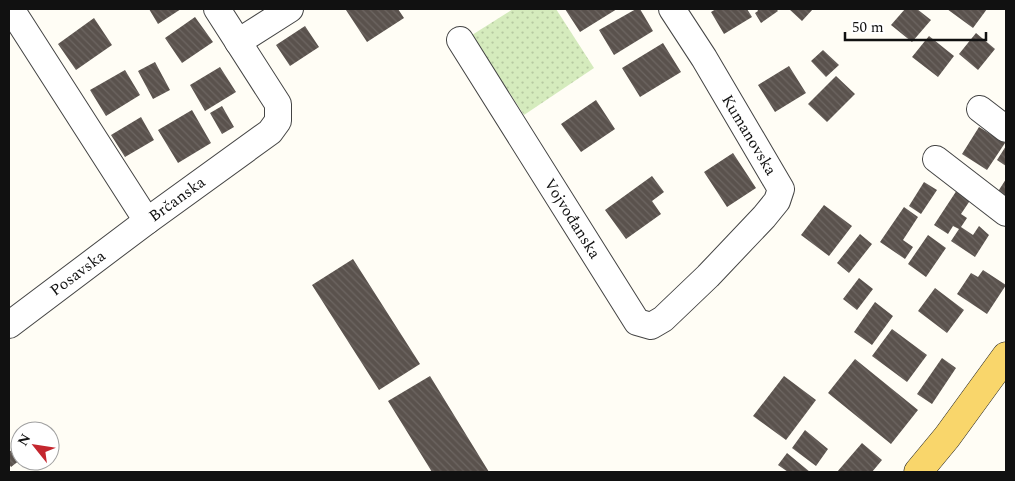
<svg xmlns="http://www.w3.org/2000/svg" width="1015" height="481" font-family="Spectral,serif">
  <defs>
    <pattern id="grass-dots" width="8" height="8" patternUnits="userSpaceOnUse" patternTransform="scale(1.25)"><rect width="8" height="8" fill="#d5ebbd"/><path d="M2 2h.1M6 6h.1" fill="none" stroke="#b6c8a1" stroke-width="1.8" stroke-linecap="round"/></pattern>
    <pattern id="building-back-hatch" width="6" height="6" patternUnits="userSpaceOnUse" patternTransform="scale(1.25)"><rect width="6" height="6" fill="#5a524d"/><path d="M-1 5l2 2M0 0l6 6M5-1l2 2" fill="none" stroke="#6d6662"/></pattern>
  </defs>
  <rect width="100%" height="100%" fill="#fffdf5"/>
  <!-- grass -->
  <path fill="url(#grass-dots)" d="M513,9h43l38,59 -70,47 -52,-80z"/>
  <!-- building -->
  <path fill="url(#building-back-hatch)" d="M149,9h32l-23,15z
    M348,9h50l6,9 -37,24 -21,-32z
    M565,9h52l-37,23z
    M636,9h4l13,22 -39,24 -15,-25z
    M716,9h31l5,8 -28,17 -13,-22z
    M757,9h19l2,2 -17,12 -6,-10 3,-2z
    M789,9h24l-11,12z
    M905,9h12l14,11 -19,22 -21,-17z
    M947,9h40l-14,19z
    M195,17l18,25 -31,21 -17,-25z
    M94,18l18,27 -36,25 -18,-26z
    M305,26l14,21 -29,19 -14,-21z
    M976,33l19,16 -17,21 -19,-16z
    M929,36l25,20 -16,21 -26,-20z
    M663,43l18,29 -41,25 -18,-29z
    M823,50l16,15 -13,12 -15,-16z
    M155,62l15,28 -17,9 -15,-28z
    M789,66l17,27 -31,19 -17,-27z
    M220,67l16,25 -31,19 -15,-26z
    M125,70l15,25 -34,21 -16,-26z
    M836,76l19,18 -28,28 -19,-18z
    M596,100l19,29 -34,23 -20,-28z
    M222,106l12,21 -12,7 -12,-21z
    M192,110l19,33 -33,20 -20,-33z
    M141,117l13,23 -29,17 -14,-22z
    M979,127l26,16 -18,27 -25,-16z
    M1006,146v20l-9,-6z
    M733,153l23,35 -29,19 -23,-35z
    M652,176l12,16 -12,9 9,13 -35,25 -21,-29z
    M1006,179v20l-9,-6z
    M924,182l13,8 -16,24 -12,-8z
    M957,190l14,9 -10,15 6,4 -6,9 12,8 6,-9 10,9 -14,22 -24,-16 8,-12 -6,-3 -5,8 -14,-9z
    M824,205l28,21 -23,30 -28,-21z
    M904,207l14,10 -15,23 10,7 -8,12 -25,-17z
    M860,234l12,10 -23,29 -12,-10z
    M928,235l18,13 -20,29 -18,-13z
    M353,259l67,105 -41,26 -67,-105z
    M983,270l23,15 -19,29 -30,-20 14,-21 7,4z
    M859,278l14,11 -16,21 -14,-11z
    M935,288l29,22 -17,23 -29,-22z
    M875,302l18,14 -21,29 -18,-13z
    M892,329l35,26 -20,27 -35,-26z
    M942,358l14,10 -24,36 -15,-10z
    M855,359l63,51 -27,34 -63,-51z
    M430,376l59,96h-57l-44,-71z
    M784,376l32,24 -30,40 -33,-24z
    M805,430l23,19 -12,17 -24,-18z
    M862,443l20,17 -10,12h-35z
    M20,444v16l-9,7 -2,-3v-12z
    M787,453l23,19h-22l-10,-7z"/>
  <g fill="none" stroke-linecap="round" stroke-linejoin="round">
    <!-- minor casing -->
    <g stroke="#444" stroke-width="28">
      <g id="minor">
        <path d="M11,9l136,212"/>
        <path id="s1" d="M460,40l177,282 14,4 12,-7 45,-43 56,-59 13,-16 4,-12 -77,-131 -32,-49"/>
        <path d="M238,42l52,-33"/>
        <path d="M980,109l26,20"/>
        <path d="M936,159l70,54"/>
        <path id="s2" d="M9,325l138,-104 123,-89 8,-11v-17l-61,-95"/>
      </g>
    </g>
    <!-- major casing -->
    <g stroke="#222" stroke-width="29">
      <path id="major" d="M918,472l29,-35 59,-81"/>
    </g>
    <!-- minor -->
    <use href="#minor" stroke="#fff" stroke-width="26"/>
    <!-- major -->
    <use href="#major" stroke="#f9d66b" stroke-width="28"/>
  </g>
  <g text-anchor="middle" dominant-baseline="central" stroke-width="5" stroke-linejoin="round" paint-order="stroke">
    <!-- street labels -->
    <g font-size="16" fill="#111" stroke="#fff">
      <text transform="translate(749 135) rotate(59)">Kumanovska</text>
      <text stroke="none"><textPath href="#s2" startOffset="210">Brčanska</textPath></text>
      <text stroke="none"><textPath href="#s1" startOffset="211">Vojvođanska</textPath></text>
      <text stroke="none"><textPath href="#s2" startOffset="86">Posavska</textPath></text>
    </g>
  </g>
  <!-- border -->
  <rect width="1015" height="481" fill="none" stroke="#111111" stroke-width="20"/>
  <!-- north arrow -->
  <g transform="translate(35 446) rotate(300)"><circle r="24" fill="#ffffff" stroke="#a0a0a0"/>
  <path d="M0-4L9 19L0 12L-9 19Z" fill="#c4262e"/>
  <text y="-8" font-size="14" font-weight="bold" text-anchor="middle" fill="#111111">N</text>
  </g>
  <!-- scale -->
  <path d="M845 32v8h141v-8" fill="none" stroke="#111111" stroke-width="2.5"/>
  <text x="852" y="32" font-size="15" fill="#111111" stroke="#ffffff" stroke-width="4" paint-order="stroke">50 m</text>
</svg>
